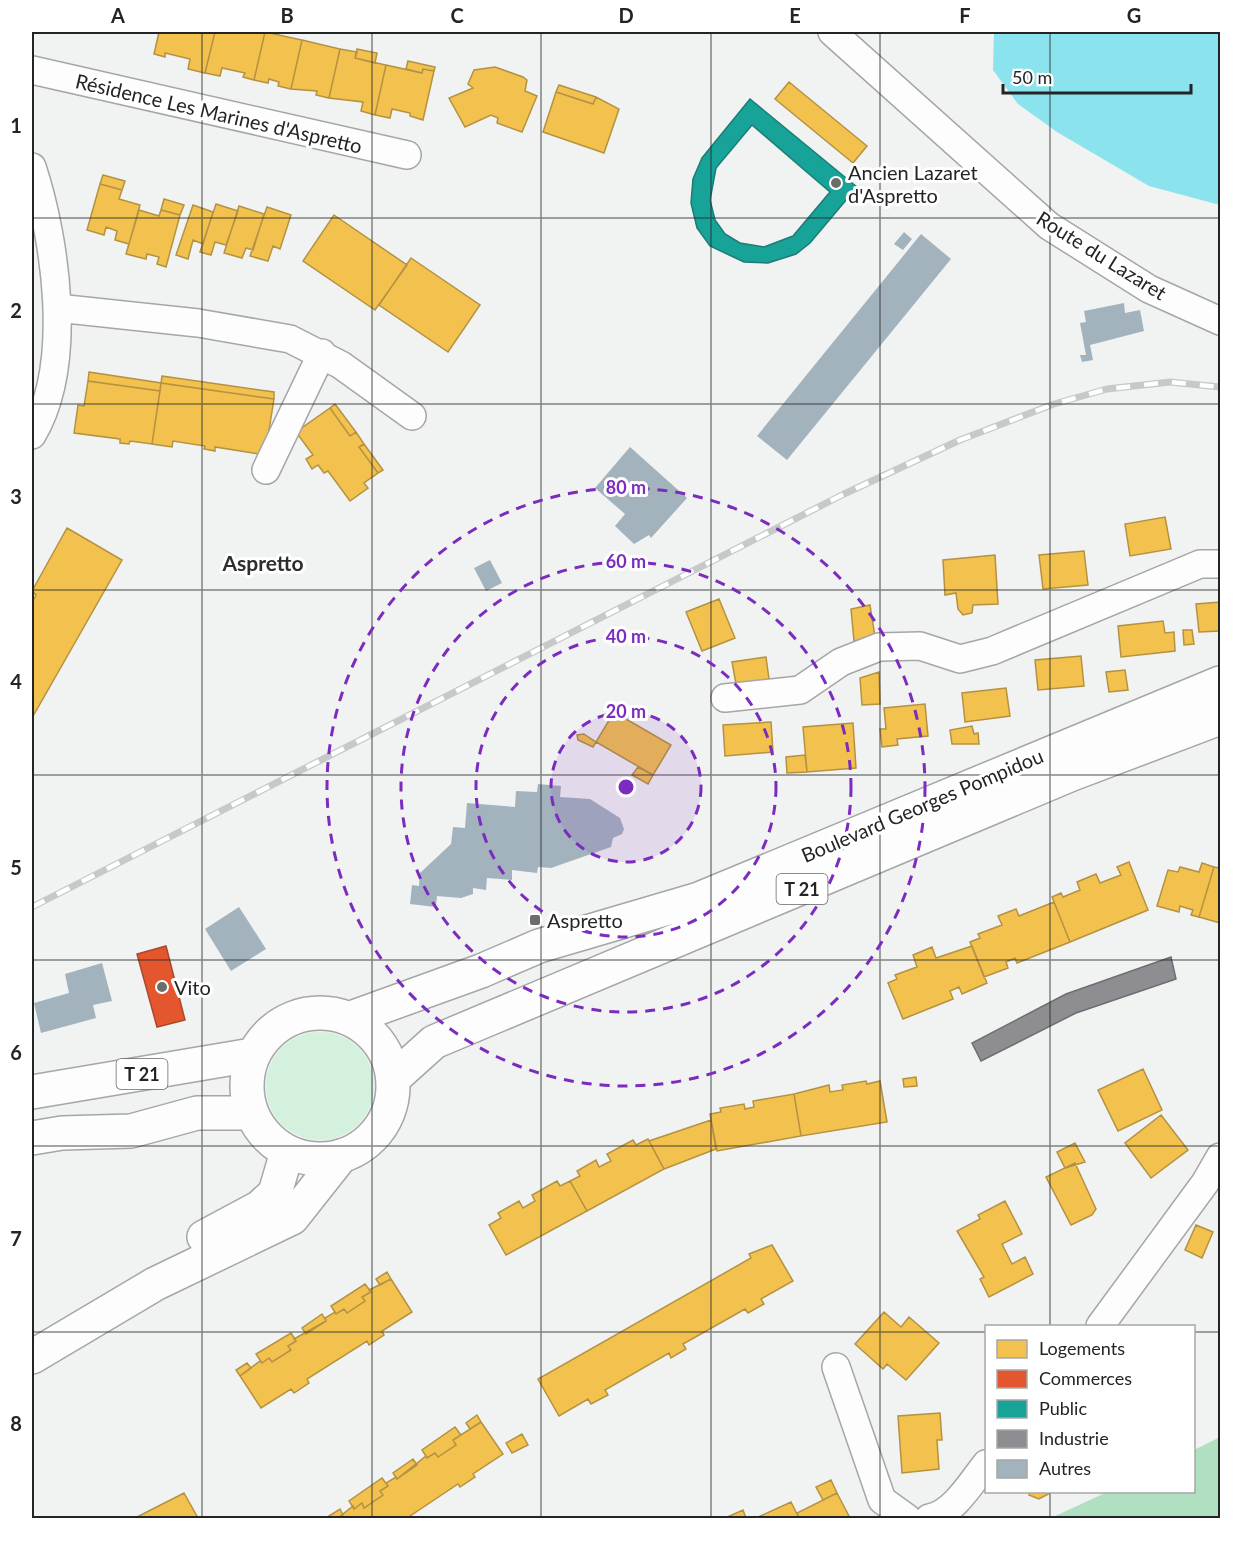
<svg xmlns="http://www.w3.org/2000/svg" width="1252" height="1550" font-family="Lato,sans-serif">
  <rect width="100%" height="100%" fill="#f1f2f2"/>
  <!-- green -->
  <path fill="#d3f1dd" d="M266 1086a54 54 0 1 1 108 0a54 54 0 1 1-108 0Z"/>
  <!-- forest -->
  <path fill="#b1dfc2" d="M1220,1437v81h-169l56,-26h87v-42z"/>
  <!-- water -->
  <path fill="#8be3ee" d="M994,32h226v173l-71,-19 -92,-54 -39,-28 -25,-34z"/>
  <!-- homes -->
  <path fill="#f2c14e" stroke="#b49241" stroke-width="1.5" d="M159,32h56l-10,41 -17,-4 2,-10 -25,-6v4l-11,-3z
    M215,32h50l-11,48 -11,-3 2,-4 -23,-5 -2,8 -15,-3z
    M265,32l37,8 -11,49 -13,-3 1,-4 -10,-3 -1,4 -14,-3z
    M302,40l38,9 -11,49 -13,-3 1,-4 -26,-2z
    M340,49l17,3 -2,6 31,7 -11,50 -14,-4 2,-9 -34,-4z
    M357,49l20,4 -2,10 -20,-5z
    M408,61l27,6 -1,4 -11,-2 -1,4 -16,-4z
    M386,65l36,8 1,-4 11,2 -11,49 -13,-4v-3l-18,-4 -2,9 -15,-3z
    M495,67l28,10 4,3 -2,11 12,5 -15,36 -25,-9 1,-5 -7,-3 -26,12 -16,-29 24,-10 -5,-4 6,-14z
    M789,82l78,64 -14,17 -78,-64z
    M559,85l37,12 -3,7 -37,-12z
    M556,92l37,12 3,-7 23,12 -15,44 -61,-21z
    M103,175l22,6 -3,9 -22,-6z
    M100,184l22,6 -3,9 21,6 -11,39 -14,-4 2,-9 -11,-4 -2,8 -17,-5z
    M164,199l20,6 -4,10 -19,-5z
    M216,204l22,7 -12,34 -11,-3 -4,13 -11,-3z
    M193,205l20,7 -10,32 -10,-4 -5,19 -12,-4z
    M239,206l25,8 -11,36 -7,-2 -4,10 -18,-5z
    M267,207l24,8 -11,34 -7,-3 -5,15 -18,-5z
    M139,210l20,6 2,-6 19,5 -14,52 -9,-3 2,-7 -12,-3 -1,5 -20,-5z
    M334,215l73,50 -32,45 -72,-49z
    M411,258l69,47 -32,47 -69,-47z
    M89,372l72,11 -1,8 -72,-10z
    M162,376l112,16v7l-113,-16z
    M88,381l72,10 -8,53 -22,-3 -1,3 -9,-1v-4l-46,-6 4,-28 6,1z
    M161,383l113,16 -9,56 -50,-8v4l-11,-2 1,-3 -32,-5 -1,6 -20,-3z
    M335,404l21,28 -6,4 -20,-28z
    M330,408l20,28 6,-4 8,12 -5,3 19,26 -14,10 4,5 -18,13 -22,-30 -4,2 -6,-8 -6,4 -6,-10 7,-4 -17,-23z
    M364,444l19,26 -5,3 -19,-26z
    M1165,517l6,32 -41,7 -5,-32z
    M67,528l55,32 -90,158v-115l4,-8 -4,-4z
    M1084,551l4,34 -45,4 -4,-34z
    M995,555l3,49 -25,1 -1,8 -9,2 -5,-6 -2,-16 -11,2 -2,-35z
    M719,599l16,39 -33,13 -16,-39z
    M1220,602v29l-21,1 -3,-28z
    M870,605l5,32 -21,4 -3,-32z
    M1163,621l2,12 9,-1 1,19 -54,6 -3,-31z
    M1183,630h9l2,14 -10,1z
    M1081,656l3,30 -46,4 -3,-30z
    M766,657l3,22 -33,5 -4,-22z
    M1125,670l3,20 -19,2 -3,-20z
    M879,672l1,32 -18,1 -2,-27z
    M1006,688l4,28 -45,6 -3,-29z
    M925,704l3,32 -31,3 1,6 -16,2 -2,-18h6l-2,-21z
    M614,712l57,33 -18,30 -57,-33z
    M771,722l2,30 -48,4 -2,-31z
    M853,723l3,45 -49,4 -4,-45z
    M972,726l2,8 4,-1 1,11h-27l-2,-14z
    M584,734l12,8 -3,5 -15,-7 -1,-5z
    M805,755l2,17 -20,1 -1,-16z
    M638,767l15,8 -5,9 -16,-9z
    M1129,862l19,48 -78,32 -18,-45 9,-4 2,4 17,-7 -3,-8 19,-8 4,9 21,-8 -4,-8z
    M1202,863l12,4 -15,50 -8,-2 2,-5 -13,-4 -1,6 -22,-6 11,-36 10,2 2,-5 19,5z
    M1214,867l6,1v55l-21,-6z
    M1054,902l16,40 -53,21 -2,-5 -9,4 2,6 -24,9 -14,-35 10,-4 -2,-4 24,-9 -4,-9 18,-7 3,7z
    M972,946l15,37 -25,11 -3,-7 -9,4 3,8 -50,20 -15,-36 9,-4 -2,-4 22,-8 -4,-12 19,-8 4,11z
    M1143,1069l19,41 -44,21 -20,-41z
    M916,1077l1,9 -13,1 -1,-8z
    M866,1081l1,3 13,-3 7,41 -86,14 -7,-42 35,-9 1,7 13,-2 -1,-5z
    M794,1094l7,42 -84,15 -7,-37 11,-2 -1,-4 24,-4 1,5 9,-2 -1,-6z
    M1161,1115l27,35 -37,28 -26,-35z
    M711,1120l5,29 -52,20 -15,-28z
    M648,1139l16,30 -77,42 -17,-30 10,-5 -3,-5 19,-11 3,7 12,-6 -4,-7 26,-14 3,5z
    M1075,1143l10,19 -20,6 -8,-16z
    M1075,1163l21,46 -4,6 -21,10 -25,-48z
    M557,1181l3,5 10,-5 17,30 -81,44 -17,-30 12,-7 -3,-5 21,-12 4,7 12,-7 -3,-6z
    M1005,1201l17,33 -20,10 10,20 13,-7 8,17 -44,23 -9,-18 4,-2 -27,-46 23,-12 -2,-4z
    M1196,1225l17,7 -11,26 -17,-8z
    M772,1245l21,36 -32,18 3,5 -16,9 -3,-4 -62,35 3,5 -15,9 -2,-5 -64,37 3,5 -17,9 -3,-5 -29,17 -21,-37 213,-121 -2,-4z
    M387,1272l4,7 -11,6 -4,-6z
    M391,1279l21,33 -30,19 2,4 -15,10 -2,-4 -60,38 2,4 -15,10 -3,-4 -30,19 -21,-32 20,-15 2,2 7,-5 3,4 19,-12 -3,-4 8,-5 -2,-2 32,-18 -1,-3 10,-6 1,2 8,-5 3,4 18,-12 -3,-4 9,-5 -2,-2z
    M365,1284l6,8 -9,5 3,4 -18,12 -3,-4 -8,5 -5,-8z
    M884,1312l17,15 8,-10 30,26 -33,37 -19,-16 -4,5 -28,-25z
    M322,1314l4,7 -20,13 -4,-6z
    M291,1333l5,8 -8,5 3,4 -19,12 -3,-4 -7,5 -6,-9z
    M247,1363l4,5 -11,8 -4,-6z
    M940,1413l2,27h-5l2,29 -37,4 -4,-57z
    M477,1415l4,7 -11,7 -4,-6z
    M481,1422l22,32 -30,20 2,3 -15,10 -2,-3 -51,34h-69l15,-12 1,3 8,-6 2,5 19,-13 -3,-4 8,-5 -2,-3 10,-6 1,2 29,-23 1,2 8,-5 3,4 18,-12 -3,-5z
    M455,1427l6,8 -8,5 3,5 -18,12 -3,-4 -8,5 -5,-8z
    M522,1434l6,11 -16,8 -6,-10z
    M413,1459l4,6 -20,14 -4,-6z
    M382,1478l6,8 -8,5 3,4 -19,13 -2,-5 -8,6 -5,-8z
    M831,1480l6,13 -14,7 -7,-13z
    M1030,1492h22l-13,7 -10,-4z
    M184,1493l14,25h-63z
    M837,1493l13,25h-51l-2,-5z
    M791,1502l8,16h-43z
    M340,1509l3,6 -5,3h-7l-2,-2z
    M743,1510l3,8h-21z"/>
  <!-- shops -->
  <path fill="#e4572e" stroke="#aa482b" stroke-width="1.5" d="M166,946l19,74 -28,7 -20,-73z"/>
  <!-- public -->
  <path fill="#17a398" stroke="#1b7d75" stroke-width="1.5" fill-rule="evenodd" d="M750,99l107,88 -47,56 -14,11 -28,9 -24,-1 -34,-16 -13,-18 -6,-25 2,-24 9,-21zM752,125l78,67 -37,44 -29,11 -24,-4 -15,-9 -10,-14 -5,-20 6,-32z"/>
  <!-- industry -->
  <path fill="#8d8d92" stroke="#6d6e71" stroke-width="1.5" d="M1171,957l5,22 -100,34 -95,48 -9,-18 94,-49z"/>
  <!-- building -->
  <path fill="#a3b3bd" d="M904,232l8,7 -9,11 -9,-6z
    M921,234l30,25 -164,201 -30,-24z
    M1124,303l1,10 15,-3 4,21 -54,14 3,15 -11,2 -2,-7h6l-6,-32 6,-1 -2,-11z
    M630,447l57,51 -36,40 -2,-3 -15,9 -19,-18 10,-12 -30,-26z
    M490,560l12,23 -16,8 -12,-23z
    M538,784l23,2 -1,11 30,2 30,19 4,11 -2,5 -9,4 -2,9 -60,21 -13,-1 -1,6 -25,-3v10l-25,-2 -1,12 -13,-2v6l-12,4 -24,-2 -1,11 -26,-3 2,-19 7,1 1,-13 31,-29 2,-17 12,1 2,-25 48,4 1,-16 21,1z
    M239,907l27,42 -35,22 -26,-42z
    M102,963l10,38 -19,4 3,13 -55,15 -7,-30 35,-10 -4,-19z"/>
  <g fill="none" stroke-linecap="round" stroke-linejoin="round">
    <!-- street casing -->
    <g stroke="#a5a6a6" stroke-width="30">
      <path id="street" d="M832,32l217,194 100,63 71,32
        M32,70l375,85
        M32,167c24,73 42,199 0,268
        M57,308l141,15 92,16 51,26 71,51
        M266,470l56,-117
        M725,698l75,-8 41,-28 38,-15 41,-1 40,13 32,-8 208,-87h20
        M1100,1326l105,-143 15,-26
        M836,1367l46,133 25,18
        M929,1518c24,-4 42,-35 57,-54"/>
    </g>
    <!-- secondary casing -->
    <g stroke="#a5a6a6" stroke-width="36">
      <path id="secondary" d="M204,1237l56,-30 15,-14 12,-41
        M32,1357l123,-73 137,-66 49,-62"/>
    </g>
    <!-- primary casing -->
    <g stroke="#a5a6a6" stroke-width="36">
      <path id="primary" d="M247 1086a73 73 0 1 1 146 0a73 73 0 1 1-146 0Z
        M351,1018l130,-47 58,-25 160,-47 521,-216
        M394,1078l40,-36 638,-268 148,-56
        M32,1092l220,-37
        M32,1138l30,-5 69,-2 66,-18h54"/>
    </g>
    <!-- street -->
    <use href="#street" stroke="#fdfdfd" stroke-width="27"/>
    <!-- secondary -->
    <use href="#secondary" stroke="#fdfdfd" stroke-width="33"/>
    <!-- primary -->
    <use href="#primary" stroke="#fdfdfd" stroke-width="33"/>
    <!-- rail casing -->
    <g stroke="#c7c8c8" stroke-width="7">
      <path id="rail" d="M32,907l812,-413 116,-54 94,-36 53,-15 63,-7 50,5"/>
    </g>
    <!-- rail -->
    <use href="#rail" stroke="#fff" stroke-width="4.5" stroke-dasharray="14" stroke-linecap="butt"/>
  </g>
  <!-- grid -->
  <path fill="none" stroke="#232424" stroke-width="1.5" stroke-opacity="0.55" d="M202,32v1486M372,32v1486M541,32v1486M711,32v1486M880,32v1486M1050,32v1294M32,218h1188M32,404h1188M32,590h1188M32,775h1188M32,960h1188M32,1146h1188M32,1332h954M1194,1332h26M1050,1492v26"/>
  <!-- distance rings -->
  <circle cx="626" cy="787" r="75" fill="#7b2cbf" fill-opacity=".12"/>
  <g fill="none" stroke="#7b2cbf" stroke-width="3" stroke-dasharray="10 8">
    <circle cx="626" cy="787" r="75"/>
    <circle cx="626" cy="787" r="150"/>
    <circle cx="626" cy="787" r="225"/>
    <circle cx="626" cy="787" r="299"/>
  </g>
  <!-- markers -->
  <g fill="#6b6c6c" stroke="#fff" stroke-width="2">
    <circle cx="836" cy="183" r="6"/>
    <rect x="529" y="914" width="12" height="12" rx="3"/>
    <circle cx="162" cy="987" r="6"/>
  </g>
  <g text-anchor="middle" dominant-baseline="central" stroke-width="6" stroke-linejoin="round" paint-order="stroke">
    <!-- shield labels -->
    <g fill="#fff" stroke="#656666" stroke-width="1.5">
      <rect x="776.5" y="874" width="51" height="30" rx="4.5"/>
      <rect x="116.5" y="1059" width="51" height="30" rx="4.5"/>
    </g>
    <g font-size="18" font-weight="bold" fill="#232424">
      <text x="802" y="889">T 21</text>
      <text x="142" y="1074">T 21</text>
    </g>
    <!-- street labels -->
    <g font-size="20" fill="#232424" stroke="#fff">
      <text transform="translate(219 113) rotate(13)">Résidence Les Marines d'Aspretto</text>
      <text transform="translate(1102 255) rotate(32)">Route du Lazaret</text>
      <text transform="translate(922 805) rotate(-23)">Boulevard Georges Pompidou</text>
    </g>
    <!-- poi labels -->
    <g font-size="20" fill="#232424" stroke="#fff" text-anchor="start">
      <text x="848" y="172">Ancien Lazaret<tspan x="848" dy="23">d'Aspretto</tspan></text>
      <text x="547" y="920">Aspretto</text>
      <text x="174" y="987">Vito</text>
    </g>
    <!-- neighbourhood labels -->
    <g font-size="21" font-weight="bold" fill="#2c2d2e" stroke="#fff">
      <text x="263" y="562">Aspretto</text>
    </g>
  </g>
  <circle cx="626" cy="787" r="9" fill="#7b2cbf" stroke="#fff" stroke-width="3"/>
  <g font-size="18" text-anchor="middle" font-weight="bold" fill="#7b2cbf" stroke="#fff" stroke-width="6" stroke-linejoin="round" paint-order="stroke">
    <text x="626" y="494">80 m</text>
    <text x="626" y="568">60 m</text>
    <text x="626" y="643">40 m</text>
    <text x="626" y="718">20 m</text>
  </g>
  <!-- border -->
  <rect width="1252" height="1550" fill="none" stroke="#ffffff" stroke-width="66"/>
  <!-- legend -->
  <rect x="985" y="1325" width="210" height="168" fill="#ffffff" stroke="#a7a7a7" stroke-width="1.5"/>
  <rect x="997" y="1340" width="30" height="18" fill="#f2c14e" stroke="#a7a7a7" stroke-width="1.5"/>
  <text x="1039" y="1355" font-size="18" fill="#232424">Logements</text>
  <rect x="997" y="1370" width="30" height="18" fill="#e4572e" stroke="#a7a7a7" stroke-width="1.5"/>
  <text x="1039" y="1385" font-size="18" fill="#232424">Commerces</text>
  <rect x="997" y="1400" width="30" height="18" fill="#17a398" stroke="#a7a7a7" stroke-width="1.5"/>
  <text x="1039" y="1415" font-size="18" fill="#232424">Public</text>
  <rect x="997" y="1430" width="30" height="18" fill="#8d8d92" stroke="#a7a7a7" stroke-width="1.5"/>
  <text x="1039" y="1445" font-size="18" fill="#232424">Industrie</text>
  <rect x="997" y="1460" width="30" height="18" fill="#a3b3bd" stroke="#a7a7a7" stroke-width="1.5"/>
  <text x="1039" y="1475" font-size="18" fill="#232424">Autres</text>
  <!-- scale -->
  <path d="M1003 84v9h188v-9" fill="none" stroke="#232424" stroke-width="3"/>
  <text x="1012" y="84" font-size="18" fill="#232424" stroke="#ffffff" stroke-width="4.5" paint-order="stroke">50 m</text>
  <rect x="33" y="33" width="1186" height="1484" fill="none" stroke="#232424" stroke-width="2"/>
  <g font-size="20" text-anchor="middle" font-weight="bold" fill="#232424">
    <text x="118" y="23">A</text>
    <text x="287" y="23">B</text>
    <text x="457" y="23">C</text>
    <text x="626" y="23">D</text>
    <text x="795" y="23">E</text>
    <text x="965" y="23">F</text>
    <text x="1134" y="23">G</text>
    <text x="16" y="133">1</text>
    <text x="16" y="318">2</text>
    <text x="16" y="504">3</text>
    <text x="16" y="689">4</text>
    <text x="16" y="875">5</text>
    <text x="16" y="1060">6</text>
    <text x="16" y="1246">7</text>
    <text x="16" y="1431">8</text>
  </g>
</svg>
